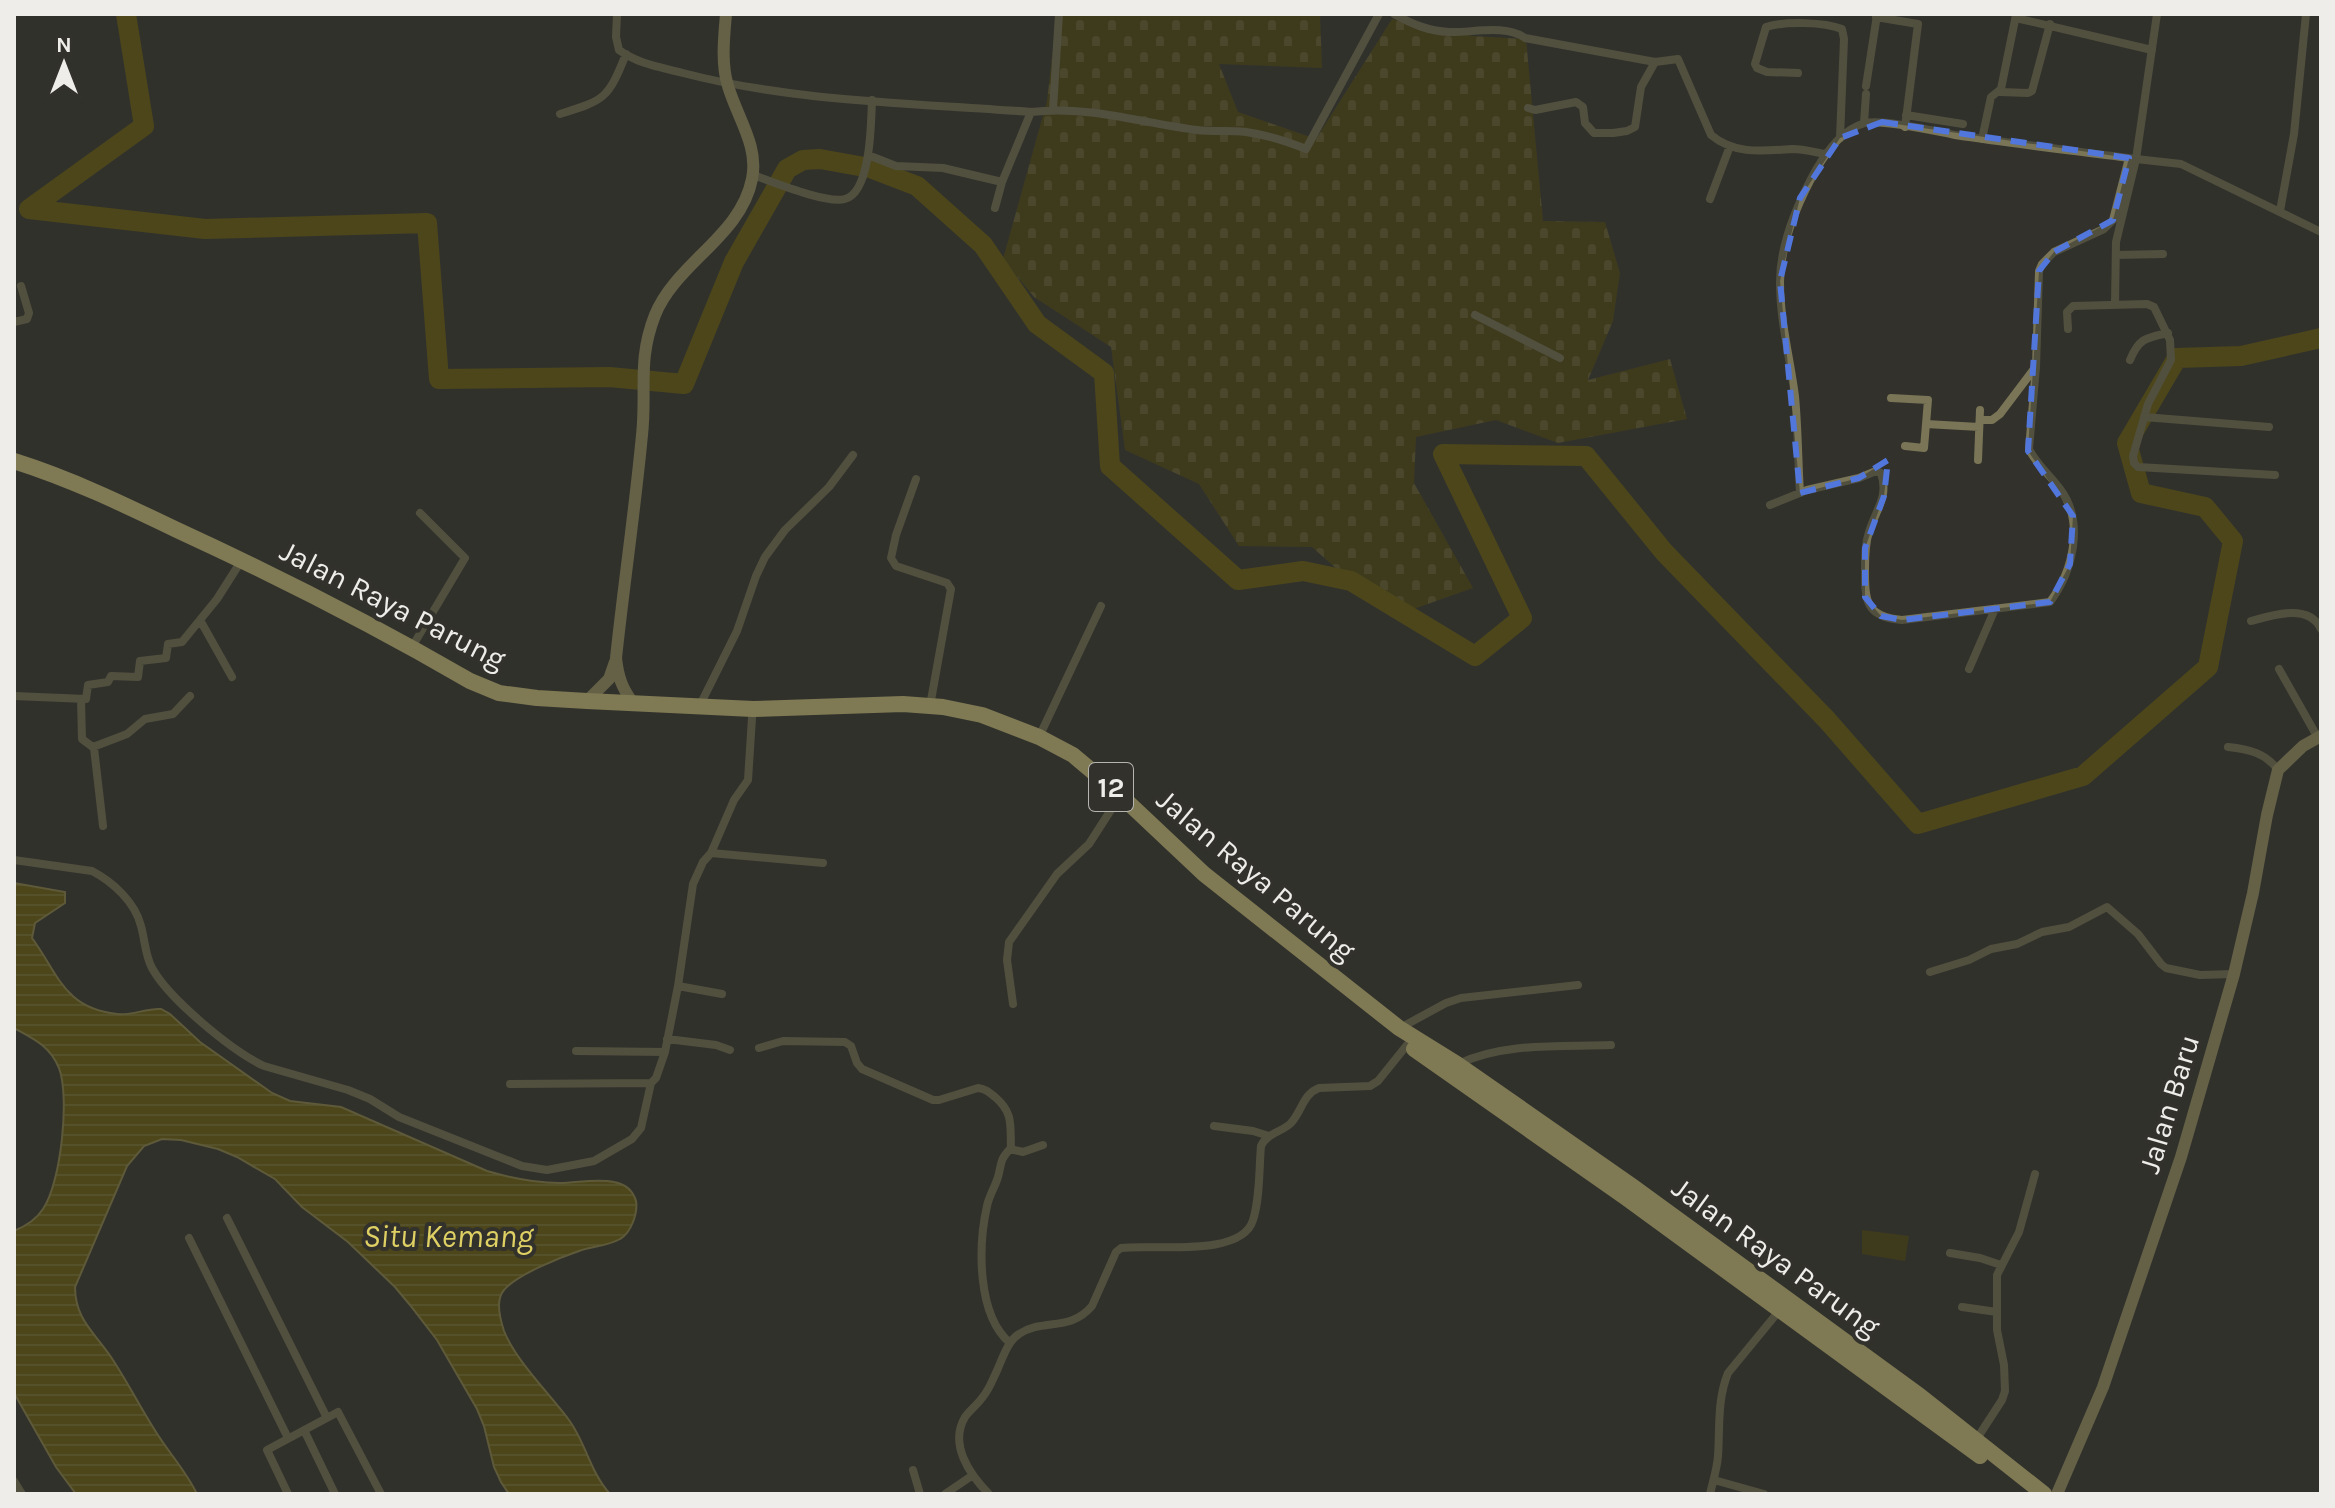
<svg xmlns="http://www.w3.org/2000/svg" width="2335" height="1508" font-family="Karla,sans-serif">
  <defs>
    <pattern id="cemetery-stones" width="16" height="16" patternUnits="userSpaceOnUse" patternTransform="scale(2)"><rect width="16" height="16" fill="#4f470b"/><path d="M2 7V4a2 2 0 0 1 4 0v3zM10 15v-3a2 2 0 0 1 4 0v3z" fill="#69622f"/></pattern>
    <pattern id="water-rules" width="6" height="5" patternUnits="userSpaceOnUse" patternTransform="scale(2)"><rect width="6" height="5" fill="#6d6106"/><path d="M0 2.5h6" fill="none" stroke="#82782a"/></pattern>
  </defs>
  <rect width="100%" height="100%" fill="#32312c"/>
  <!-- green -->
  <path fill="#4f470b" d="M1862,1230l47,6 -4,25 -43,-7z"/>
  <!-- cemetery -->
  <path fill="url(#cemetery-stones)" d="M1057,14h263l2,54 -103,-4 19,48 78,27 76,-120 80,17 54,3 17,182 62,1 15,51 -7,48 -25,59 82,-21 17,60 -129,24 -62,-23 -80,17 -2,46 59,105 -82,29 -79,-70 -73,-1 -40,-62 -74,-34 -14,-103 -77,-50 -31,-38 44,-158z"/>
  <!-- water -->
  <path fill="url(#water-rules)" stroke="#948b4a" stroke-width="2" d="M14,883l51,9v11l-30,20 -3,15c27,37 32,70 85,76 15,2 29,-6 44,-5l9,5 30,28 72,51 18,8 51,6 146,64c24,7 48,12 72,12 18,0 38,-5 55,-1 11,2 19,9 22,19 2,12 -5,32 -16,38 -12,7 -27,7 -41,12 -18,6 -63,24 -75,39 -9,10 -4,29 0,41 12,30 45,62 65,89 17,23 21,52 41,74h-101l-8,-12 -7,-15 -10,-41 -7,-17 -40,-69 -27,-35 -15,-18 -47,-45 -46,-35 -27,-28 -38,-22 -19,-8 -37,-9 -19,-1 -18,7 -17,20 -52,121c0,32 19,45 36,70 16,24 29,50 45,75 13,21 30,39 41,62h-121l-20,-27 -42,-74v-162c12,-5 22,-11 29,-22 18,-26 27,-112 16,-141 -9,-22 -25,-29 -45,-40z"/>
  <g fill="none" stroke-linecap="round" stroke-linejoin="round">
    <!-- river -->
    <path stroke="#6d6106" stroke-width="20" d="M126,14l18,112 -115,83 176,20 222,-6 12,156 170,-2 75,7 50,-122 53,-93 16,-9 17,-1 50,9 47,18 66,59 54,79 67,49 6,93 128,114 65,-9 48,10 124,75 47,-38 -79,-164 143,2 78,96 163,168 91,104 165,-48 125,-109 25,-126 -28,-34 -64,-14 -14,-50 50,-85 64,-2 80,-18"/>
    <!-- street -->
    <path stroke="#797556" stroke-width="8" d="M617,14l-1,23 3,13c19,14 41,17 64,23 111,29 233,30 348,39 57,-7 110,11 166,18 16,2 33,0 49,2 22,3 40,9 60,17l73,-135
      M1394,14c18,10 34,17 55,18 23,1 56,-8 76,6l130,24 23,-3 33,76c24,20 52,16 81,14 11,0 22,3 33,5
      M1876,17l42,7 -13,103
      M2016,18l136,32
      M1798,73l-31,-1 -10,-4 -2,-4 11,-37c19,-6 58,-5 76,2l2,10 -4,99
      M1866,86l11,-71
      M2000,92l28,1 4,-2 18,-67
      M1528,108l7,2 41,-8 7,5 2,16 9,10h19l14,-2 8,-4 6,-40 14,-25
      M1053,109l6,-95
      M560,114c45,-14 48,-15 66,-60
      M1906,115l57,9
      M1864,123l2,-29
      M1982,139l9,-42 10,-8 15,-74
      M868,155l28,11 47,2 59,14
      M753,175c20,7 73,29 92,24 26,-7 26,-76 27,-99
      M1710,199l20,-53
      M995,208l7,-26 29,-70
      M2280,211l14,-77 12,-120
      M2116,255l47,-1
      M2115,305l1,-63 20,-83 45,5 140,68
      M1475,315l85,43
      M14,322l13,-3 2,-6 -8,-27
      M2068,329l-1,-17 6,-6 74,-2 7,3 16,33 1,20 -23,44 -15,52 1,7 4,4 137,8
      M2130,360c9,-22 16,-22 38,-27
      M1891,398l37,2 -4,48 -19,-2
      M2144,417l125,10
      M1980,420h12l8,-6 34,-45
      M1926,424l53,3
      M1978,460l2,-50
      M916,479l-20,56 -5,23 5,8 51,17 4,6 -21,117
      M1800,493c-2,-32 -2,-65 -5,-97 -5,-38 -15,-75 -15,-114 0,-40 18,-80 37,-114 11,-18 26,-39 48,-45 18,-4 69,8 90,12 60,9 120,16 181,24l21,-145
      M1770,505l37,-15 52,-12 17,-7 5,2c8,24 -5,36 -12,59 -4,12 -4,24 -4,37 0,31 0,48 37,51l148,-18c23,-31 35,-80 10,-113 -10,-14 -24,-25 -31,-40l7,-82 3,-96 3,-7 12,-12 50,-23 9,-9 16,-62
      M200,620l32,57
      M2251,621c22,-6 58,-18 70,8
      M412,647l53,-89 -45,-45
      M1969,669l26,-60
      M2279,669l39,69
      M14,696l72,3 2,-14 20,-3 3,-6 27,1 2,-16 26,-3 2,-14 14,-2 35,-43 21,-33
      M81,699l1,40 12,9 9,78
      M699,707l38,-76 19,-55 9,-19 20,-27 44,-43 24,-32
      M1039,737l62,-131
      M93,747l34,-13 18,-15 28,-5 17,-18
      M2228,747c20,2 38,6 50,23
      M711,853l112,10
      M14,860l78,11c21,11 43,31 49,55 4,14 4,29 11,42 17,31 80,83 112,98l84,24 22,9 29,18 123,49 25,4 47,-9 38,-22 9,-11 10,-45
      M1930,972l39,-12 22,-11 26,-5 25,-12 27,-5 38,-20 31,27 23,30 5,4 34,7 34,-1
      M678,986l44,8
      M1013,1004l-6,-44 2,-18 48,-68 32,-30 27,-42
      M1400,1028l46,-25 15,-5 117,-13
      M667,1039l49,6 14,5
      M759,1048l24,-7 62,1 6,4 6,17 5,6 71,31h6l39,-12c8,1 11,4 17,9 19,16 15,29 16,52
      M576,1051l89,1
      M1458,1064c46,-22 103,-17 153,-19
      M510,1084l141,-1 5,-5 9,-26 13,-66 15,-102 10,-22 8,-9 23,-53 14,-20 4,-62
      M1214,1126l39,5 16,5
      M227,1218l100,200
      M189,1238l99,200
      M1950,1253l30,5 21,7
      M1962,1307l35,5
      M1010,1343c-33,-28 -32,-97 -23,-137 2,-10 8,-19 11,-29 4,-14 1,-16 12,-28l13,3 20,-7
      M304,1430l31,64
      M1976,1440l26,-40 3,-9 -1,-26 -7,-35v-55l22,-43 16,-58
      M913,1470l7,24
      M1714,1480l50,14
      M14,1481l8,13
      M288,1494l-21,-44 71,-38 43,82
      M945,1494l28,-19
      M989,1494c-20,-20 -40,-50 -24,-77 5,-7 12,-12 17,-19 5,-6 9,-14 12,-21 7,-13 12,-35 25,-43 24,-16 51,-2 73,-28l24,-54 5,-4c31,-4 121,10 132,-28 7,-21 6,-52 8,-74 6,-13 21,-14 30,-23 11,-12 12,-29 28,-35l51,-2 8,-5 29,-36
      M1710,1494c3,-13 7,-25 8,-38 2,-29 -1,-56 10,-83l51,-62"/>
    <!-- secondary -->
    <path stroke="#a29b69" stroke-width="12" d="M587,701l22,-22 6,-17
      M633,703c-11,-15 -15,-26 -17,-45 8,-75 19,-149 26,-223 5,-46 -5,-74 13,-120 21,-52 86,-79 97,-136 7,-33 -15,-62 -24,-93 -7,-22 -4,-49 -2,-72
      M2057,1494l46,-107 78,-230 53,-183 19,-81 14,-78 11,-45 25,-24 18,-10"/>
    <!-- highway -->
    <path stroke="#ddd284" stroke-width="16" d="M14,461c57,18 109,43 163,69 100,46 198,96 293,151l29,12 38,5 50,3 166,8 150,-5 40,3 39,8 57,22 34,18 45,38 86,81 195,154 58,36 175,122 288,210 124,98
      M1414,1049l211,148 355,259"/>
  </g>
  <!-- marked area -->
  <path d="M0 0H2335V1508H0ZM1882,122l247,36 -16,62 -59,32 -15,19 -11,180 45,65 -3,48 -20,38 -148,18 -21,-4 -16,-19v-49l19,-52 4,-36 -29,18 -59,15 -20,-212 20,-83 40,-60z" fill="#32312c" fill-opacity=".55" fill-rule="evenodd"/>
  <path fill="none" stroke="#5176dc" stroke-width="6" stroke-dasharray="16 10" stroke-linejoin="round" d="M1882,122l247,36 -16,62 -59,32 -15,19 -11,180 45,65 -3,48 -20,38 -148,18 -21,-4 -16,-19v-49l19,-52 4,-36 -29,18 -59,15 -20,-212 20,-83 40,-60z"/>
  <g text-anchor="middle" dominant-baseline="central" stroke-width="8" stroke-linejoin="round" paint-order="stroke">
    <!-- shield labels -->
    <rect fill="#32312c" stroke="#b6b5b1" stroke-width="2" x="1089" y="763" width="44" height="48" rx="6"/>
    <g font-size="28" font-weight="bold" fill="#eeedea">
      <text x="1111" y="787">12</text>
    </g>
    <!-- street labels -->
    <g font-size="30" fill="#eeedea" stroke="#32312c">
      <text transform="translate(393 605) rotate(27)">Jalan Raya Parung</text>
      <text transform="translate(1256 875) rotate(40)">Jalan Raya Parung</text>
      <text transform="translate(2169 1104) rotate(-73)">Jalan Baru</text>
      <text transform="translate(1776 1257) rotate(36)">Jalan Raya Parung</text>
    </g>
    <!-- water labels -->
    <g font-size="32" font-style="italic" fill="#dfd064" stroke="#32312c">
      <text x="448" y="1236">Situ Kemang</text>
    </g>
  </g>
  <!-- border -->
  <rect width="2335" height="1508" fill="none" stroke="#eeedea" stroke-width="32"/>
  <!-- north arrow -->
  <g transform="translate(64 64)" stroke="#32312c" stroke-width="6" paint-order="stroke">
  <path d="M0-6L14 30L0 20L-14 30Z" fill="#eeedea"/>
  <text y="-12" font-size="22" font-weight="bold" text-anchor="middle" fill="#eeedea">N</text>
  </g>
</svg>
